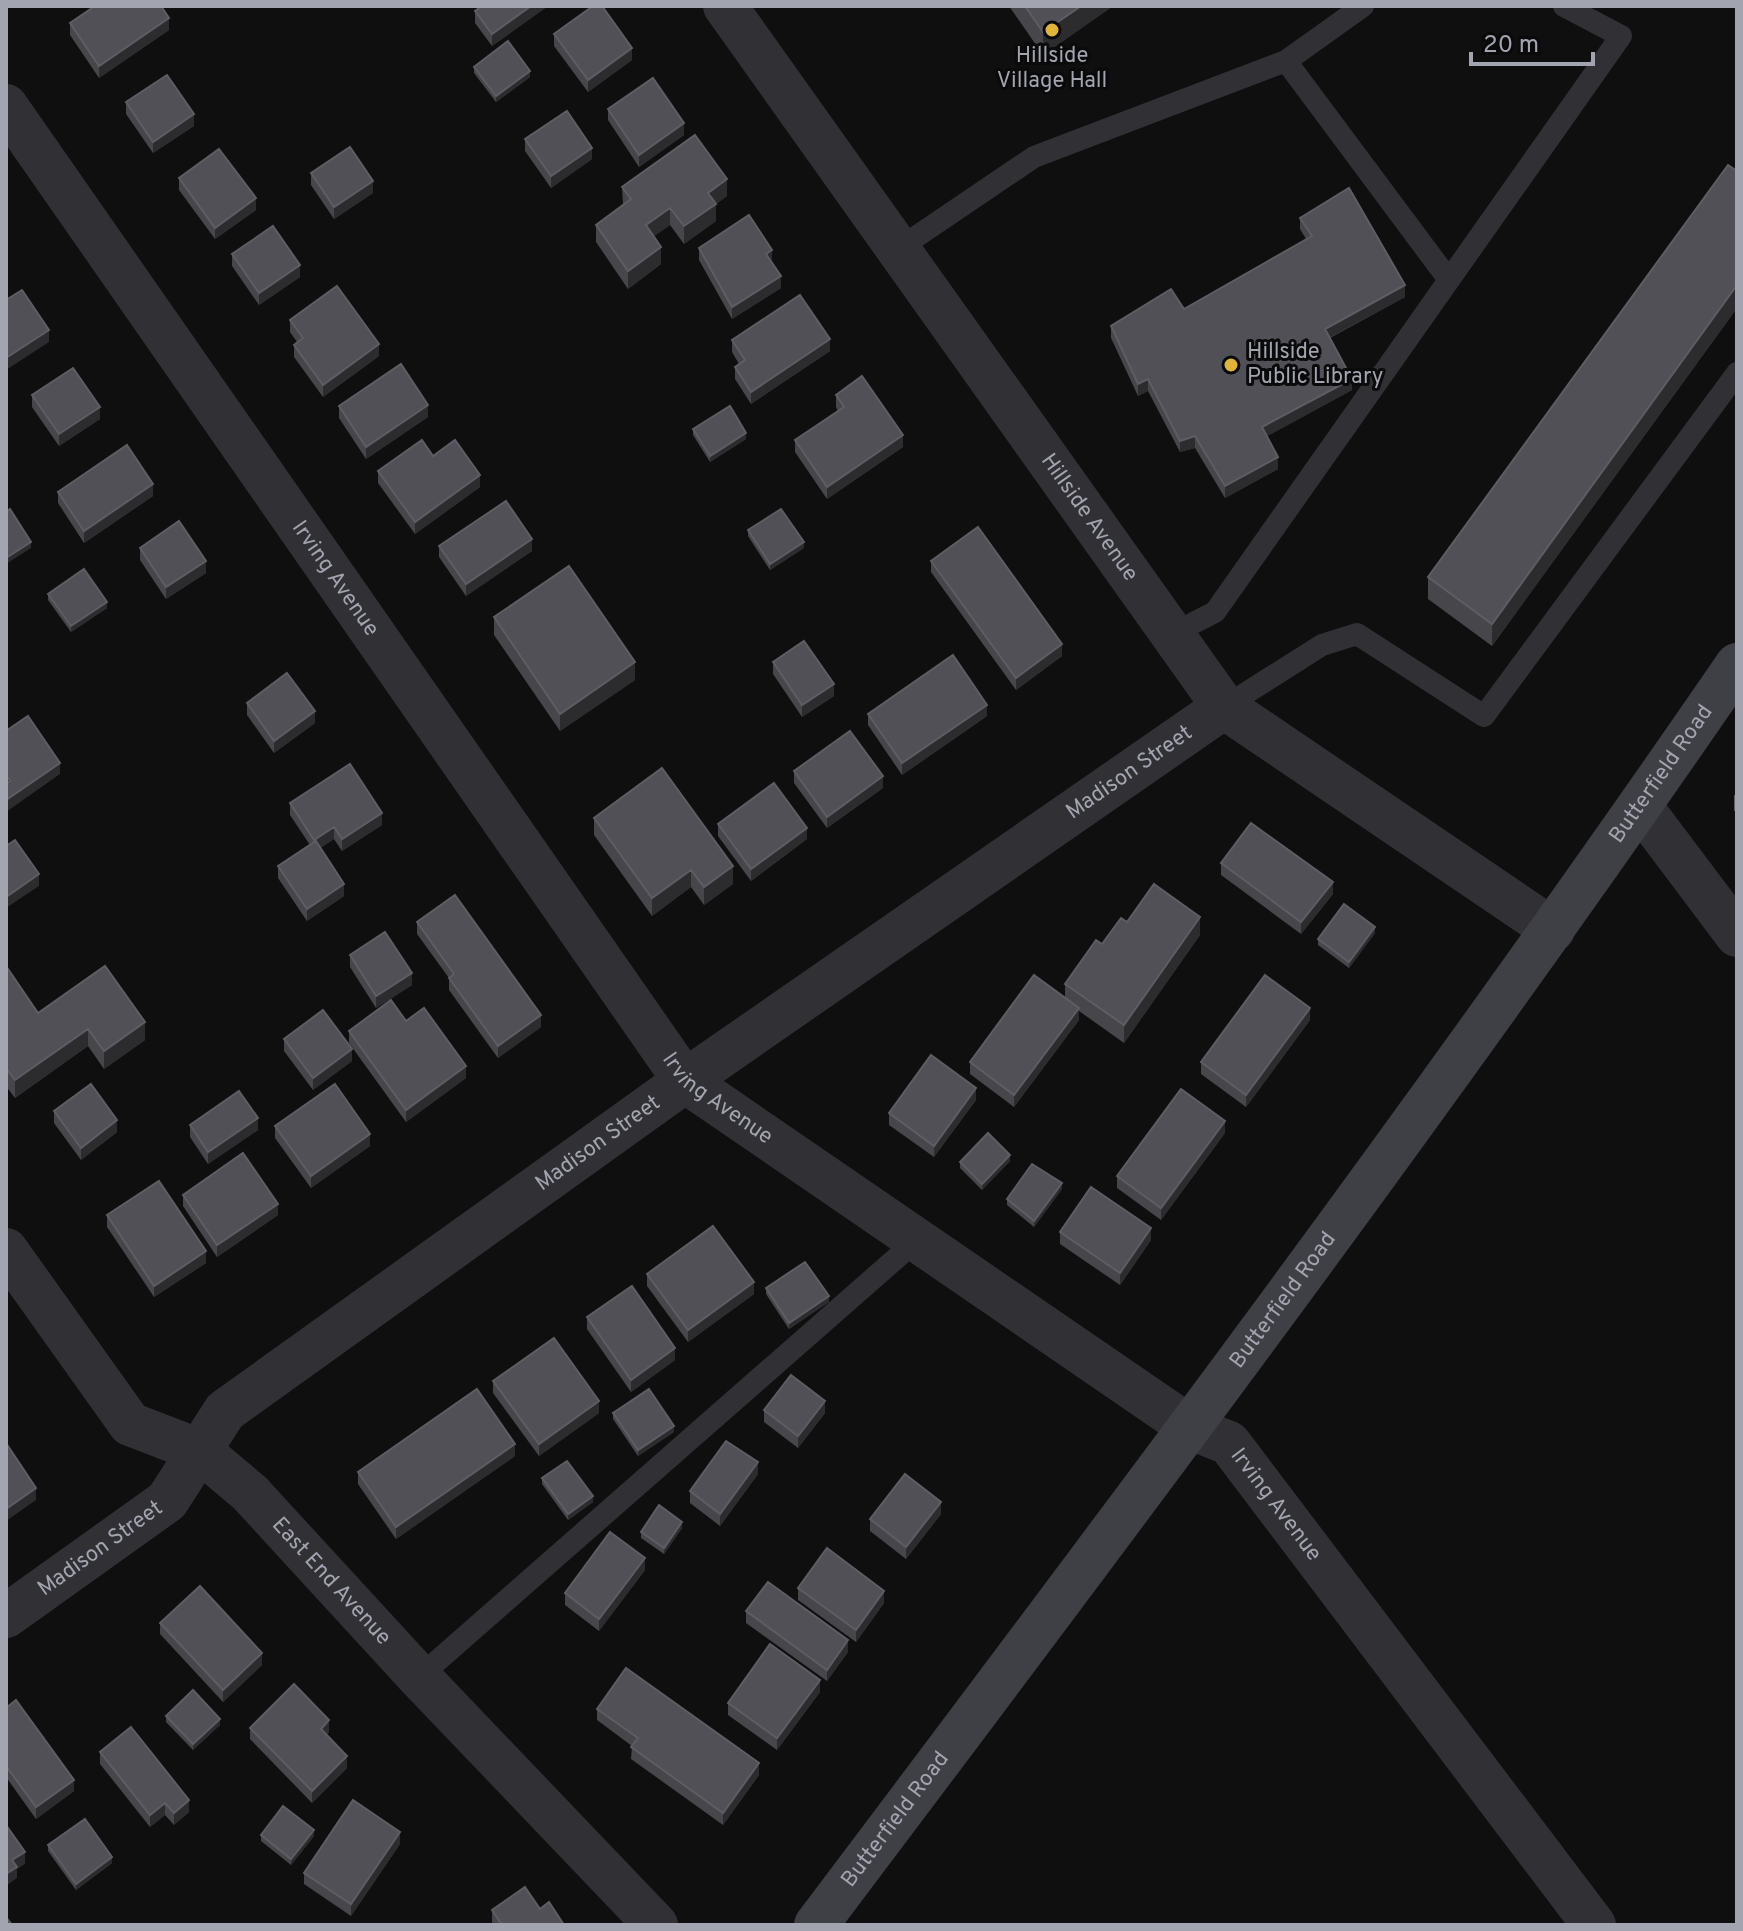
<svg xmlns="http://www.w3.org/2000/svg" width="1743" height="1931" font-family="Overpass,sans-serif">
  <rect width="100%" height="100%" fill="#0f0f10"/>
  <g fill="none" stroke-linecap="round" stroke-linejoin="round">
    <!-- lane -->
    <path stroke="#313135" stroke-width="22" d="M1286,61l163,219
      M898,249l136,-92 252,-96 77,-55
      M1172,634l43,-22 406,-576 -57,-30
      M1224,707l98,-62 35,-11 127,82 253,-343
      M419,1677l498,-437"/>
    <!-- street -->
    <g stroke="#313135" stroke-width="44">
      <path id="s1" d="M725,6l499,701 329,223"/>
      <path id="s2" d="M6,106l679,975 506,347 38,15 365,482"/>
      <path d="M1640,806l97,129"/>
      <path id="s3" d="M6,1250l124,174 70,27 50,42 169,184 237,248"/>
      <path id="s4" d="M6,1616l161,-115 58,-90 460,-330 539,-374"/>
    </g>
    <!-- secondary -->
    <path stroke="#3f4045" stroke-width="44" id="s5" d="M816,1925c313,-415 626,-831 921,-1260"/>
  </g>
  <!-- wall -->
  <path fill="#46464b" d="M482,6h66l-56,40 -17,-23v-12z
    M1009,6h104l-70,49z
    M70,23l99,7 -70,48 -29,-43z
    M554,34l78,26 -44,32 -34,-46z
    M474,67l56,10 -34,25 -22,-29z
    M126,102l68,24 -41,27 -27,-39z
    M608,109l76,26 -45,32 -31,-47z
    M525,139l67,20 -41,29 -26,-37z
    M1737,171v137l-245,338 -64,-47v-22z
    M311,173l62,20 -39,26 -23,-34z
    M179,178l77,32 -41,29 -36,-49z
    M622,187l105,9 -11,8v17l-32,23 -14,-19 -16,11 7,28 -33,25 -32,-47v-17l27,-20z
    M1300,218l105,79 -75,41 22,52 -85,46 11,33 -53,29 -30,-50 -15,4 -32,-61 -10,5 -27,-58v-12l73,-17 122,-70 -6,-10z
    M699,248l73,14 9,26 -49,31 -33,-59z
    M232,254l68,23 -41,28 -27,-39z
    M290,320l89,36 -56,41 -29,-40v-12l3,-3 -7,-10z
    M732,340l98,11 -79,53 -16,-25v-12l4,-3 -7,-12z
    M32,395l68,24 -41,27 -27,-39z
    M836,395l67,52 -76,52 -32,-47v-12l43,-29 -2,-4z
    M339,406l89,11 -62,42 -27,-41z
    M693,429l53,10 -36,23 -17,-27z
    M433,456l47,31 -65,47 -37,-51v-12z
    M58,492l95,4 -69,47 -26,-40z
    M748,530l56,18 -34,22 -22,-34z
    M439,546l93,5 -66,45 -27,-39z
    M140,548l66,25 -40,26 -26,-39z
    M931,561l131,95 -46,34 -85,-118z
    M48,594l59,14 -36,24 -23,-32z
    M494,617l141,63 -75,51 -66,-96z
    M773,662l61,34 -32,21 -29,-43z
    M247,703l68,20 -41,30 -27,-38z
    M868,714l119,2 -85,59 -34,-50z
    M794,771l89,17 -56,40 -33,-45z
    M1737,794v42l-2,-3v-37z
    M290,803l92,22 -40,26 -8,-12 -14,9 24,48 -37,25 -29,-43v-12l32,-21 -20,-30z
    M594,818l139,66 -29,21 -13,-18 -39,29 -58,-81z
    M718,824l89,15 -56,42 -33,-45z
    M1221,863l112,31 -32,40 -80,-59z
    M417,922l124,105 -43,31 -49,-68v-12l-32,-44z
    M1127,922l73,13 -76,108 -45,-32v9l-65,87 -44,-33v-12l95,-64v-14l37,-40z
    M1375,933l-26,35 -31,-23v-6z
    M350,955l62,30 -36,23 -26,-41z
    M6,966l32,47 107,27 -41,29 -16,-23 -73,52 -9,-12z
    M1310,1020l-64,87 -45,-33v-12z
    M406,1021l60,57 -60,44 -57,-79v-12z
    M284,1039l68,22 -39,29 -29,-39z
    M976,1100l-42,57 -45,-32v-12z
    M54,1111l63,21 -36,28 -27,-37z
    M190,1125l68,5 -50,34 -18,-27z
    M275,1126l95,20 -59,42 -36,-50z
    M1225,1133l-64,87 -44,-32v-12z
    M1010,1161l-28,29 -22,-22v-6z
    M1062,1189l-28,38 -27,-22v-6z
    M183,1195l95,20 -61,42 -34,-51z
    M107,1215l99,48 -52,34 -47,-70z
    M1060,1232l91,8 -31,45 -60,-41z
    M647,1274l107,20 -66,48 -41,-56z
    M766,1288l63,14 -40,27 -23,-35z
    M587,1317l88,43 -44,32 -44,-63z
    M493,1381l106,32 -60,43 -46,-63z
    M764,1410l61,3 -27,35 -34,-26z
    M613,1413l61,19 -36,24 -25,-37z
    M515,1456l-119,83 -38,-55v-12z
    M758,1474l-38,52 -30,-23v-12z
    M542,1478l51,24 -25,18 -26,-36z
    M941,1514l-35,45 -36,-28v-12z
    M682,1528l-18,26 -23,-16v-6z
    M645,1570l-46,61 -34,-26v-12z
    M798,1588l86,15 -28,39 -58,-42z
    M746,1611l102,41 -21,29 -81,-58z
    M160,1623l102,42 -39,37 -63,-68z
    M820,1692l-43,58 -49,-35v-12z
    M6,1708l68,83 -38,28 -30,-42z
    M597,1709l162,66 -36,50 -92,-66 1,-13 -35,-26z
    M166,1716l54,9 -27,25 -27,-28z
    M250,1728l79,4 -3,3 21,33 -35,35 -62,-64z
    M100,1752l89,60 -15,13 -9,-10 -15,12 -50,-63z
    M261,1835l53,1 -23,29 -30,-24z
    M400,1844l-49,72 -47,-32v-11z
    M48,1845l64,18 -36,27 -28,-39z
    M540,1909l24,16h-70l-2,-3v-12z"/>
  <!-- shaded-wall -->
  <path fill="#2c2c2f" d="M531,6h17l-56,40v-12z
    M1081,6h32l-70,49v-23z
    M169,18v12l-70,48v-12z
    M632,48v12l-44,32v-12z
    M530,71v6l-34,25v-6z
    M194,114v12l-41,27v-11z
    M684,123v12l-45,32v-12z
    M592,148v11l-41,29v-12z
    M727,179v17l-11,8v17l-32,23v-18l24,-33z
    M373,181v12l-39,26v-12z
    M256,198v12l-41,29v-11z
    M670,208v17l-24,17v-17z
    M661,247v17l-33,25v-18z
    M772,250v11l-6,-7z
    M300,265v12l-41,28v-12z
    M781,276v12l-49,31v-12z
    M1405,285v12l-80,43v-11z
    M1737,285v23l-245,338v-22z
    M49,330v12l-43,28v-12z
    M830,339v12l-79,53v-12z
    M379,344v12l-56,41v-12z
    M1148,379v12l-10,5v-12z
    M1352,379v11l-90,49v-12z
    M428,405v12l-62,42v-12z
    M100,407v12l-41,27v-12z
    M746,433v6l-36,23v-6z
    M903,435v12l-76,52v-12z
    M1195,436v12l-15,4v-11z
    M1278,457v12l-53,29v-12z
    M480,475v12l-65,47v-12z
    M153,484v12l-69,47v-12z
    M532,539v12l-66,45v-12z
    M31,542v6l-25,16v-6z
    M804,542v6l-34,22v-6z
    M206,561v12l-40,26v-12z
    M107,602v6l-36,24v-6z
    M1062,644v12l-46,34v-12z
    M635,662v18l-75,51v-17z
    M834,684v12l-32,21v-12z
    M987,705v11l-85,59v-12z
    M315,711v12l-41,30v-12z
    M60,763v11l-54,38v-12z
    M883,776v12l-56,40v-11z
    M382,813v12l-40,26v-12z
    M334,827v12l-20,13v-12z
    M807,828v11l-56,42v-12z
    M733,866v18l-29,21v-18z
    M691,870v17l-39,29v-18z
    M39,874v12l-33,22v-11z
    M1333,882v12l-32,40v-12z
    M344,884v12l-37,25v-12z
    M1200,917v18l-76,108v-18z
    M1375,927v6l-26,35v-6z
    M412,973v12l-36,23v-12z
    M1079,1008v12l-65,87v-12z
    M1310,1008v12l-64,87v-12z
    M541,1015v12l-43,31v-12z
    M145,1022v18l-41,29v-18z
    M88,1029v17l-73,52v-18z
    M352,1049v12l-39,29v-12z
    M466,1066v12l-60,44v-12z
    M976,1088v12l-42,57v-11z
    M258,1118v12l-50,34v-12z
    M117,1120v12l-36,28v-12z
    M1225,1121v12l-64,87v-12z
    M370,1134v12l-59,42v-12z
    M1010,1155v6l-28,29v-6z
    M1062,1183v6l-28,38v-6z
    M278,1204v11l-61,42v-12z
    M1151,1228v12l-31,45v-12z
    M206,1251v12l-52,34v-11z
    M754,1282v12l-66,48v-12z
    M829,1296v6l-40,27v-6z
    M675,1348v12l-44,32v-12z
    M599,1401v12l-60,43v-12z
    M825,1401v12l-27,35v-12z
    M674,1426v6l-36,24v-6z
    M515,1444v12l-119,83v-12z
    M758,1462v12l-38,52v-12z
    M36,1488v12l-30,21v-12z
    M593,1496v6l-25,18v-6z
    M941,1502v12l-35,45v-12z
    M682,1522v6l-18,26v-6z
    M645,1558v12l-46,61v-12z
    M884,1591v12l-28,39v-12z
    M848,1640v12l-21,29v-11z
    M262,1653v12l-39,37v-12z
    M820,1680v12l-43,58v-12z
    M220,1719v6l-27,25v-6z
    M329,1720v12l-8,8v-11z
    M347,1756v12l-35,35v-12z
    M759,1763v12l-36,50v-12z
    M74,1780v11l-38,28v-12z
    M189,1800v12l-15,13v-12z
    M165,1803v12l-15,12v-12z
    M314,1830v6l-23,29v-6z
    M400,1832v12l-49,72v-12z
    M25,1852v12l-8,5v9l-11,8v-12l6,-14z
    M112,1857v6l-36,27v-6z"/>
  <!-- building -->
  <path fill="#505056" stroke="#5d5e64" stroke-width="2" d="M95,6h66l8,12 -70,48 -29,-43z
    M482,6h49l-39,28 -17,-23z
    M593,6h9l30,42 -44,32 -34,-46z
    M1025,6h56l-38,26z
    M508,41l22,30 -34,25 -22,-29z
    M167,75l27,39 -41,28 -27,-40z
    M653,78l31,45 -45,32 -31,-46z
    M567,111l25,37 -41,28 -26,-37z
    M695,135l32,44 -19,14 8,11 -32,22 -14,-18 -24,17 15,22 -33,24 -32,-46 35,-26 -9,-12z
    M350,147l23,34 -39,26 -23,-34z
    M219,149l37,49 -41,30 -36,-50z
    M1728,165l9,6v114l-245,339 -64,-47z
    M1349,188l56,97 -80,44 27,50 -90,48 16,30 -53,29 -30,-50 -15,5 -32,-62 -10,5 -27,-58 60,-37 13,20 128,-73 -12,-18z
    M749,215l23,35 -6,4 15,22 -49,31 -33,-59z
    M273,226l27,39 -41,28 -27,-39z
    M337,286l42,58 -56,41 -29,-40 9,-7 -13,-18z
    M22,290l27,40 -43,28v-58z
    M800,295l30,44 -79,53 -16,-25 10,-7 -13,-20z
    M401,364l27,41 -62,42 -27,-41z
    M73,368l27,39 -41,27 -27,-39z
    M862,376l41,59 -76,52 -32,-47 49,-33 -8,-12z
    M730,406l16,27 -36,23 -17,-27z
    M422,440l11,16 22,-16 25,35 -65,47 -37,-51z
    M127,445l26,39 -69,47 -26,-39z
    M506,501l26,38 -66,45 -27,-38z
    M10,509l21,33 -25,16v-46z
    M781,509l23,33 -34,22 -22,-34z
    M179,521l27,40 -40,26 -26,-39z
    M978,527l84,117 -46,34 -85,-117z
    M569,566l66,96 -75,52 -66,-97z
    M84,569l23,33 -36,24 -23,-32z
    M804,641l30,43 -32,21 -29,-43z
    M953,655l34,50 -85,58 -34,-49z
    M287,673l28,38 -41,30 -27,-38z
    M28,716l32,47 -54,37v-16l4,-3 -4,-6v-44z
    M850,731l33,45 -56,41 -33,-46z
    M350,764l32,49 -40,26 -8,-12 -20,13 -24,-37z
    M662,768l71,98 -29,21 -13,-17 -39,28 -58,-80z
    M774,783l33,45 -56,41 -33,-45z
    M1737,794v19l-2,-3v-14z
    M1251,823l82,59 -32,40 -80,-59z
    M15,840l24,34 -33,23v-51z
    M316,841l28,43 -37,25 -29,-43z
    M1154,884l46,33 -76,108 -59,-41 31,-44 6,4 19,-26 6,4z
    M455,895l86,120 -43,31 -49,-68 5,-4 -37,-52z
    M1344,904l31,23 -26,35 -31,-23z
    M385,932l27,41 -36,23 -26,-41z
    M6,966l32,47 67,-47 40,56 -41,29 -16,-22 -73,51 -9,-12z
    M1034,975l45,33 -65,87 -44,-33z
    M1265,975l45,33 -64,87 -45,-33z
    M391,1000l15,21 18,-13 42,58 -60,44 -57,-79z
    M323,1010l29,39 -39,29 -29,-39z
    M931,1055l45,33 -42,58 -45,-33z
    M91,1084l26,36 -36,28 -27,-37z
    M335,1084l35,50 -59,42 -36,-50z
    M1181,1089l44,32 -64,87 -44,-32z
    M239,1091l19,27 -50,34 -18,-27z
    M988,1133l22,22 -28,29 -22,-22z
    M243,1153l35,51 -61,41 -34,-50z
    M1032,1164l30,19 -28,38 -27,-22z
    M159,1181l47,70 -52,35 -47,-71z
    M1091,1187l60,41 -31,45 -60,-41z
    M713,1226l41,56 -66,48 -41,-56z
    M805,1262l24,34 -40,27 -23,-35z
    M632,1286l43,62 -44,32 -44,-63z
    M554,1338l45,63 -60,43 -46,-63z
    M791,1375l34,26 -27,35 -34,-26z
    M477,1389l38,55 -119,83 -38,-55z
    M649,1389l25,37 -36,24 -25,-37z
    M726,1441l32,21 -38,52 -30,-23z
    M6,1443l30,45 -30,21z
    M567,1461l26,35 -25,18 -26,-36z
    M905,1474l36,28 -35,45 -36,-28z
    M659,1505l23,17 -18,26 -23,-16z
    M610,1532l35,26 -46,61 -34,-26z
    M827,1548l57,43 -28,39 -58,-42z
    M768,1582l80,58 -21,30 -81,-59z
    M200,1586l62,67 -39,37 -63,-67z
    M770,1644l50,36 -43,58 -49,-35z
    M626,1668l133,95 -36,50 -92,-66 7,-9 -41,-29z
    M294,1684l35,36 -8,9 26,27 -35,35 -62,-63z
    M193,1690l27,29 -27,25 -27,-28z
    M16,1700l58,80 -38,27 -30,-41v-58z
    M131,1727l58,73 -15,13 -9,-10 -15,12 -50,-63z
    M353,1800l47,32 -49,72 -47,-31z
    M283,1806l31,24 -23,29 -30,-24z
    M85,1819l27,38 -36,27 -28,-39z
    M6,1825l19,27 -13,8 5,7 -11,7z
    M525,1887l15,22 9,-7 15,23h-62l-10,-15z
    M6,1917l6,8h-6z"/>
  <!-- markers -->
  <g fill="#dfb539" stroke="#0b0a0b" stroke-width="3">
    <circle cx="1052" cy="30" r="8"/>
    <circle cx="1231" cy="365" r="8"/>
  </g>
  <g text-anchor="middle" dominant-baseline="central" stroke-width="6" stroke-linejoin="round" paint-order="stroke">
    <!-- poi labels -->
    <g font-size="22" fill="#a2a5b0" stroke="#0b0a0b">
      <text x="1052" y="56">Hillside<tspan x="1052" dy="25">Village Hall</tspan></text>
      <text x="1247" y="352" text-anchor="start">Hillside<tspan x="1247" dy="25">Public Library</tspan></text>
    </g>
    <!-- street labels -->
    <g font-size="22" fill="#a2a5b0" stroke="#0b0a0b">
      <text stroke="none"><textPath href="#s1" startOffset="628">Hillside Avenue</textPath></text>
      <text stroke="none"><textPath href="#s2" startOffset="576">Irving Avenue</textPath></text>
      <text stroke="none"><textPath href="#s4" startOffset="1412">Madison Street</textPath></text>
      <text stroke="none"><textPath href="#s5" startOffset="1428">Butterfield Road</textPath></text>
      <text stroke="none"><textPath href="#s2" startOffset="1224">Irving Avenue</textPath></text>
      <text stroke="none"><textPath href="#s4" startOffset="764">Madison Street</textPath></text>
      <text stroke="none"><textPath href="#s5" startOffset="780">Butterfield Road</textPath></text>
      <text stroke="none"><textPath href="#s2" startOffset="1920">Irving Avenue</textPath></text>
      <text stroke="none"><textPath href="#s4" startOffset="116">Madison Street</textPath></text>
      <text stroke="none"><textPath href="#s3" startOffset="474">East End Avenue</textPath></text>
      <text stroke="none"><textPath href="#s5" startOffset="132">Butterfield Road</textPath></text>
    </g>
  </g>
  <!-- border -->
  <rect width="1743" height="1931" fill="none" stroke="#a2a5b0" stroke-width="16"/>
  <!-- scale -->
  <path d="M1471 52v12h122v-12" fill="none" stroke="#a2a5b0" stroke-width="4"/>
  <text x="1483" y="52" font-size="24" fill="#a2a5b0" stroke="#0b0a0b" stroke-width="6" paint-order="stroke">20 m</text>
</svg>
